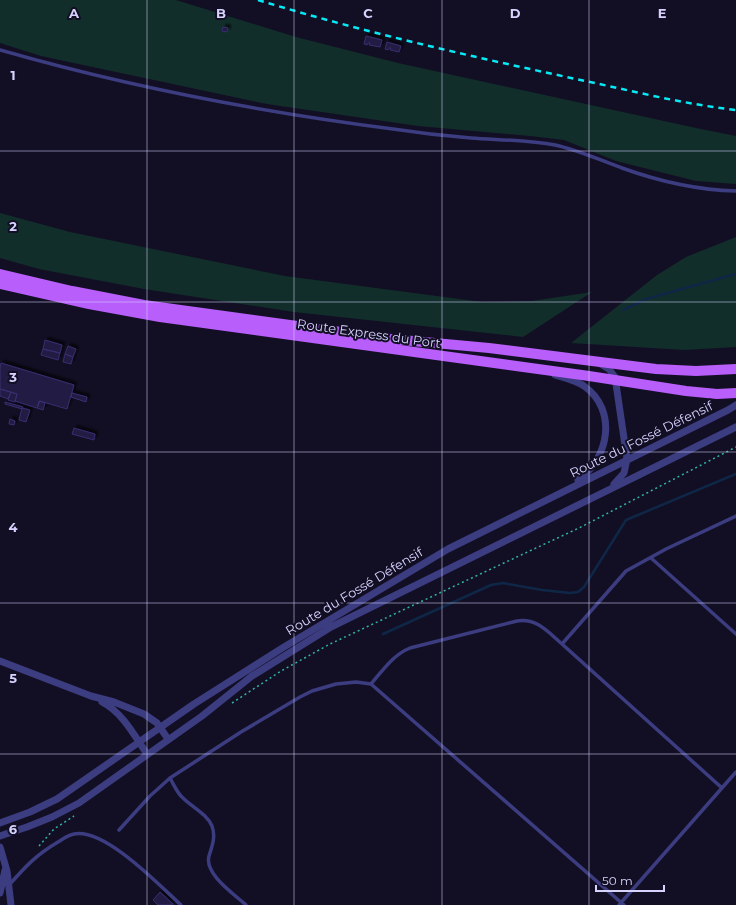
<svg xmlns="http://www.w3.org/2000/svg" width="736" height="905" font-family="Montserrat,sans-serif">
  <defs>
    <filter id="shadow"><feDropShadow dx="3" dy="-3" stdDeviation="1" flood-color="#0009"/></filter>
  </defs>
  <rect width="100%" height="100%" fill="#120f24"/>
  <!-- green -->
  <path fill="#122e2b" d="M0,0h176l120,37 102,26 298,65 40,8v48l-40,-3 -80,-20 -52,-21 -34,-4 -112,-10 -151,-22 -226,-48 -41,-13z
    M0,213l70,19 215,44 197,26 50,-1 60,-9 -69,45 -229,-25 -150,-23 -105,-20 -39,-11z
    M736,237v110l-51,3 -114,-7 86,-68 29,-18z"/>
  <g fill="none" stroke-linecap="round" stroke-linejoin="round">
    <!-- stream -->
    <path stroke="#0f2747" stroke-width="2.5" d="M623,310l23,-11 90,-25
      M383,634l108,-49 12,-2 39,7 28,3 8,-1 6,-5 42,-67 110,-46"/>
  </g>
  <!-- building -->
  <path fill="#221c44" stroke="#382e6f" filter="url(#shadow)" d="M223,27l5,1 -1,4 -5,-1z
    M366,36l16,4 -2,7 -11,-2 1,-2h-2l-1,2 -3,-1z
    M387,42l14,4 -2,6 -9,-2 1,-2h-2l-1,2 -3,-1z
    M45,340l17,5 -2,8 -17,-4z
    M68,346l8,3 -3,8 -8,-3z
    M43,349l17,4 -2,7 -17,-5z
    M65,354l8,3 -2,7 -8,-2z
    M1,363l73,22 -7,24 -27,-8 -3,7 -22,-7 2,-7 -17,-5v-21z
    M0,389l11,3 -3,7 -8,-3z
    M11,392l6,2 -2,8 -7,-2z
    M72,393l15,4 -1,5 -15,-5z
    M39,401l6,2 -2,7 -6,-2z
    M5,402l18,5 -1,2 -17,-5z
    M22,408l8,2 -4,12 -7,-2z
    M10,419l5,2 -1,4 -5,-1z
    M74,428l21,6 -1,6 -22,-6z
    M160,892l13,12v1h-15l-5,-5z"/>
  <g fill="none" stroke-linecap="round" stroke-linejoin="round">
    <!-- path -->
    <path stroke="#33b2a5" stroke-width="1.5" stroke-dasharray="2 3" stroke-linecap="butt" d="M232,703l49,-32 49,-27 249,-116 157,-81
      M39,846l15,-17 20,-13"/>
    <!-- lane -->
    <path stroke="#3c3c81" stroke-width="3.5" d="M0,50c129,37 260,62 393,79 26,4 52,7 78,9 28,2 57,2 84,7 23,5 45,15 67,23 36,13 75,22 114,23
      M651,558l85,76
      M562,644c-14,-12 -25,-26 -45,-23l-107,27c-17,7 -27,22 -39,36l253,221
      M170,778c4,7 7,15 13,20 9,9 24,16 29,28 4,11 0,20 -3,30 -5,18 25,38 37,49
      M722,788l-160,-144 64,-73 40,-22 70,-33
      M119,830l31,-34 20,-18 71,-46 59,-35 12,-6 24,-7 20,-2 15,2
      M10,884c16,-18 26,-29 48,-42 5,-3 10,-7 16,-8 31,-6 85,51 107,71
      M619,905l117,-133"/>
    <!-- street -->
    <path stroke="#3c3c81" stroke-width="7" d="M599,363l10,6 6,8 12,82 -3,14 -10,11
      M555,375c10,3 20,5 29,11 34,24 25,73 -6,94
      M0,661l91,35 23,6 30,12 13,9 11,16
      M102,702c21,11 32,33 45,52
      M0,823l30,-11 27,-13 137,-95 90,-57 164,-98 280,-139 8,-5
      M0,836l27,-9 25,-10 27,-14 123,-87 50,-40 79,-49 405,-200
      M0,847l7,24 4,34
      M0,893l5,-23"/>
    <!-- primary -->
    <path stroke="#b85efa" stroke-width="10" d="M0,274l72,17 72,14 197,27 50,7 98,9 167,21 40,2 40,-2
      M0,284l89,20 71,13 429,59 97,15 31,3 19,-1"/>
    <!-- rail -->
    <path stroke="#07e9f5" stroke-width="2.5" stroke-dasharray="6 5" stroke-linecap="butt" d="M258,0c105,32 211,56 318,79 53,11 106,25 160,31"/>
  </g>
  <!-- grid -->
  <path fill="none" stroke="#d6d3fe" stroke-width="1" stroke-opacity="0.55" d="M147,0v905M294,0v905M442,0v905M589,0v905M0,151h736M0,302h736M0,452h736M0,603h736M0,754h736"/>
  <g text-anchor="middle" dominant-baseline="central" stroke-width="4" stroke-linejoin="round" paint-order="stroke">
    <!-- street labels -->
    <g font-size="13" fill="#d6d3fe" stroke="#120f24">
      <text transform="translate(369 333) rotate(8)">Route Express du Port</text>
      <text transform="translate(641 439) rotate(-26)">Route du Fossé Défensif</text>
      <text transform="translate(354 591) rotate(-31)">Route du Fossé Défensif</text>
    </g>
  </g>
  <g font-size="13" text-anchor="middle" font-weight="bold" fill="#d6d3fe" stroke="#120f24" stroke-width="4" stroke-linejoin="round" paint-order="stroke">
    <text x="74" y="18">A</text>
    <text x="221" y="18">B</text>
    <text x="368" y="18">C</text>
    <text x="515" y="18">D</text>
    <text x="662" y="18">E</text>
    <text x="13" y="80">1</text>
    <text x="13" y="231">2</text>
    <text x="13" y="382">3</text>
    <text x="13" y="532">4</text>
    <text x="13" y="683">5</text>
    <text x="13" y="834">6</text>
  </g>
  <!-- scale -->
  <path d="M596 885v6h68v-6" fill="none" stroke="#d6d3fe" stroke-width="2"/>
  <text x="602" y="885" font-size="12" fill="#d6d3fe" stroke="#120f24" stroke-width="3" paint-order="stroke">50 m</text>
</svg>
